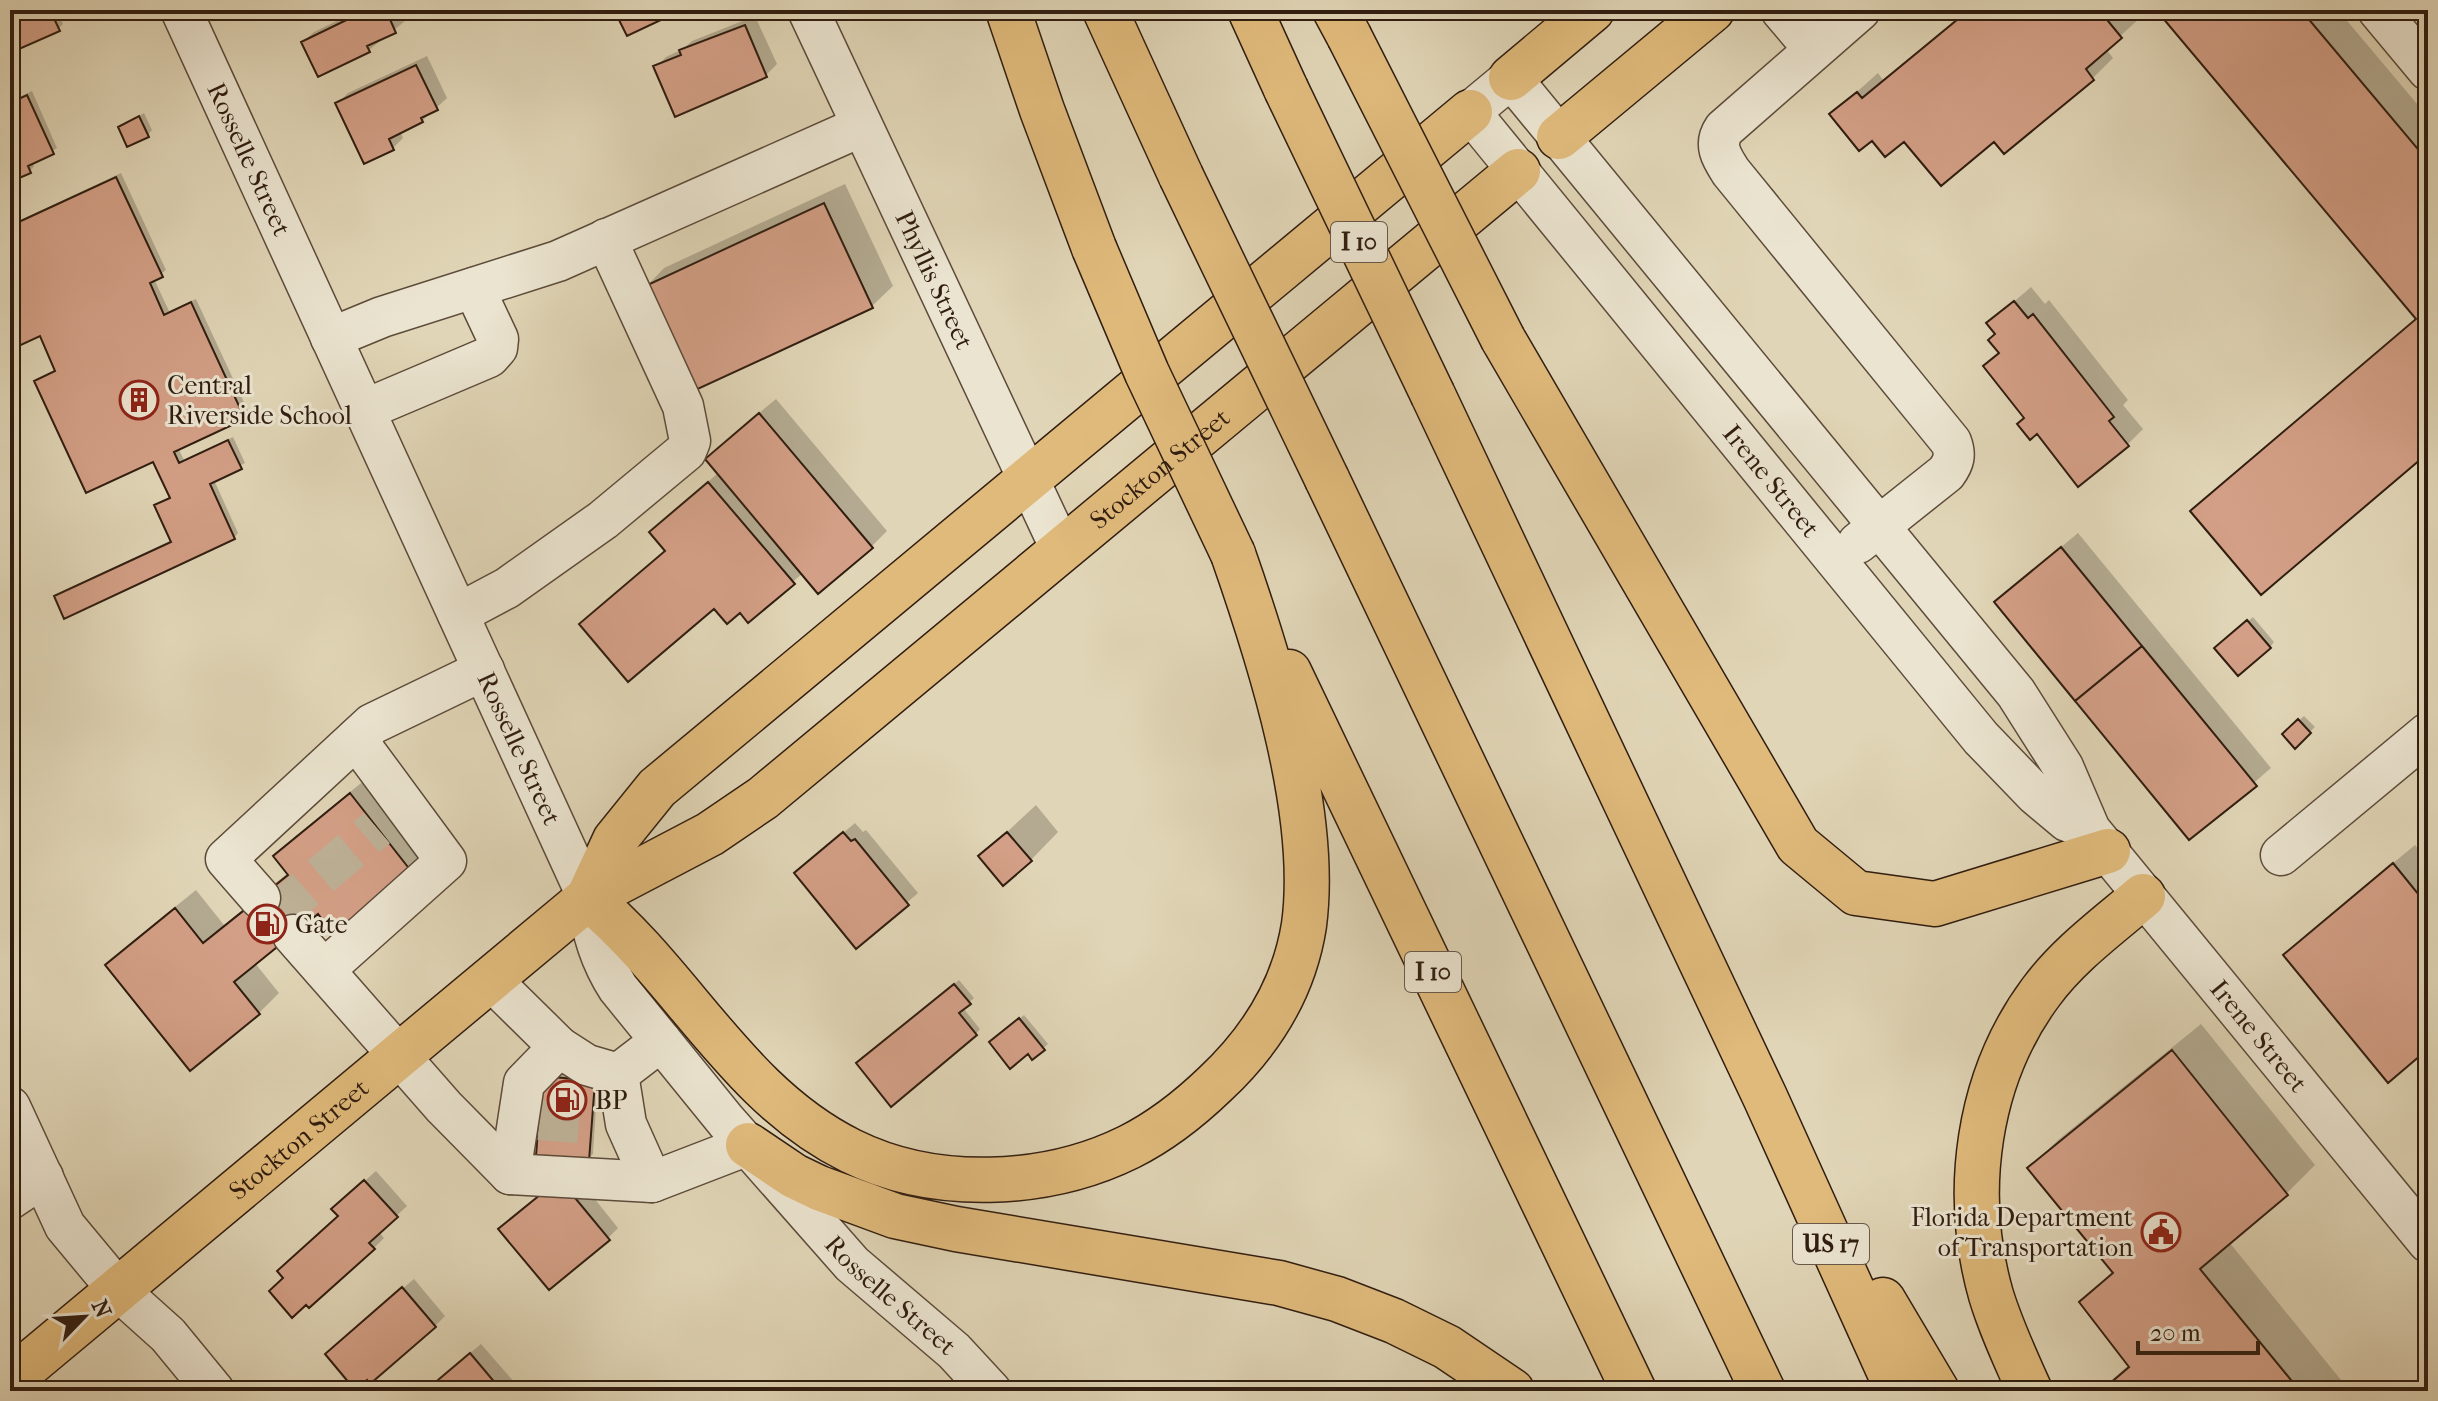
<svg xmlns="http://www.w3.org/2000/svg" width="2438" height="1401" font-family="'IM FELL French Canon',serif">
  <rect width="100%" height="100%" fill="#e0d5b6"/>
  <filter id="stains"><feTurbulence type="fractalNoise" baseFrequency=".0025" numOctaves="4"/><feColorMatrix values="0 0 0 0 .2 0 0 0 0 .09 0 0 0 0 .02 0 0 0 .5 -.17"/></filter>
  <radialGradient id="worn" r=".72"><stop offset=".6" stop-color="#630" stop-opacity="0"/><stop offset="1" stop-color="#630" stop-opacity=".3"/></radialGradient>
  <!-- shadow -->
  <path fill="#0003" d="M10,10h47l6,14 -5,5 -48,22z
    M359,10h41l5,11 -36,29 -66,-8 11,-10z
    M1967,10h169l5,7 -35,32 7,9 -20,20 -89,74 -10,-12 -122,-2 -40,-24 46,-41 5,7z
    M2159,10h179l90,107v334l-235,60 20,-20 205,-174z
    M755,16l22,48 -11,11 -90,39 -20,-47 10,-10 17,-8 9,-8z
    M427,56l20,42 -25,23 -22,10 3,7 -10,10 -56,-44 11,-11z
    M32,91l25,57 -25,14 2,4 -4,5 -20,9v-78z
    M144,113l8,17 -4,5 -28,-8z
    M121,173l45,97 -12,9 15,32 27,-12 53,114 -5,4 -66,31 6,12 49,-23 12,26 -31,17 24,53 -4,5 -178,59 5,-5 111,-52 -16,-34 16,-10 -18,-37 -118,-78 21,-12 -16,-36 -31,15v-123z
    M845,184l48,102 -21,20 -228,-17 20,-21z
    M2031,287l14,17 4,-4 79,100 -5,5 20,24 -16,16 -101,-28 -40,-51 14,-14 -3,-18 -8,-11z
    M776,399l111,132 -16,16 -68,26 -54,47 -9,-10 -26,-4 -117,3 69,-60 -14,-17 67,-60 4,-29z
    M2078,533l193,235 -81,70 -177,-251z
    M2253,617l21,25 -4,5 -49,-3z
    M2304,716l11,11 -20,19 -11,-12z
    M371,775l59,74 -20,21 -91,42 -64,51 24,30 -20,20 -151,-48 20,-20 68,-55 28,35 65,-53 -14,-16 21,-20z
    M1036,805l22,27 -27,28 -50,-4z
    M855,823l8,9 3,-2 52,63 -61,53 -50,-83z
    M2415,845l13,16v186l-143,-91 21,-21z
    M959,980l15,18 -11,10 17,21 -4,5 -113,25z
    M1024,1015l24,29 -15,13 -5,-6 -32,-13z
    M2201,1024l114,141 -28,28 -58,49 121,149h-251l31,-27 -49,-62 32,-31 -83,-103 28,-28z
    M549,1073l49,3 -5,78 -5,5z
    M376,1171l31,35 -28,26 5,6 -10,10 -34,-32 4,-17z
    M558,1180l24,3 36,45 -10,10z
    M414,1279l31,37 -10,10 -98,18z
    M481,1344l34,39 -8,8h-82z"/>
  <!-- building -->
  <path fill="#d39f86" stroke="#301d10" stroke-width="2" d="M10,10h40l10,21 -50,22z
    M367,10h19l10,23 -29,13 3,6 -52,25 -17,-35z
    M614,10h68l-55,26z
    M1969,10h130l23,28 -36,31 8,11 -90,74 -10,-12 -53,44 -37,-44 -19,15 -13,-16 -13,10 -30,-37 28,-22 5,6z
    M2156,10h145l127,151v292l-167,142 -71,-84 226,-192z
    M745,25l22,52 -92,40 -22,-51 28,-11 -2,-5z
    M416,65l22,45 -17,8 2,4 -34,17 5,11 -30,14 -29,-61z
    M27,95l27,59 -26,12 3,7 -21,9v-79z
    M139,116l10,21 -22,10 -9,-20z
    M116,177l47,100 -13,6 14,32 27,-13 54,117 -71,33 5,11 49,-23 14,29 -32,15 25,55 -171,80 -10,-23 117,-54 -17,-37 16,-7 -17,-36 -67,31 -52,-112 21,-10 -15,-35 -30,14v-124z
    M824,203l49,105 -184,85 -48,-105z
    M2014,301l14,17 5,-4 81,103 -5,4 20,25 -51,41 -41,-53 -7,6 -13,-16 7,-6 -41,-52 16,-13 -11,-13 7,-6 -9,-11z
    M759,413l114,135 -55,46 -113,-135z
    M708,482l87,102 -47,39 -8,-10 -13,11 -13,-15 -86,73 -49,-58 86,-73 -16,-19z
    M2061,547l81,99 -67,55 -81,-99z
    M2247,620l24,28 -33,28 -24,-28z
    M2142,646l115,140 -68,54 -114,-139z
    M2298,719l13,14 -16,16 -13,-15z
    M350,793l61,78 -78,63 -15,-20 -84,68 26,32 -70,57 -85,-106 70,-57 28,35 85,-68 -15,-19z
    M843,832l8,9 4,-2 54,66 -53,44 -62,-76z
    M1007,832l25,29 -29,25 -25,-30z
    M2393,863l35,43v143l-40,34 -105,-128z
    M954,984l17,20 -12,9 18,22 -86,72 -35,-44z
    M1019,1018l26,32 -13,10 -4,-6 -18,15 -21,-27z
    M2172,1050l116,145 -88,74 100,122h-199l28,-24 -50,-65 34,-29 -86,-105z
    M542,1076l53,5 -6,80 -53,-5z
    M364,1180l34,37 -29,26 6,6 -66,59 -3,-3 -14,13 -23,-27 14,-13 -6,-7 61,-55 -7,-7z
    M546,1190l25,3 39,47 -61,50 -51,-61z
    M402,1287l34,40 -66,57 -3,-4 -12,10 -30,-36z
    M470,1353l32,38h-77z"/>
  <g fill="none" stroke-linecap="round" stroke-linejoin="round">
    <!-- minor-tunnel -->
    <path stroke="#bdb095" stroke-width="40" stroke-dasharray="40 20" stroke-linecap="butt" d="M275,915l102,-87
      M539,1120l52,4"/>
    <!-- minor casing -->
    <g stroke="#5c4b3a" stroke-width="43">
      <g id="minor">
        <path id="s1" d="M181,10l407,888c3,34 12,62 30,90l108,133 126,143 102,87 37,40"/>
        <path id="s2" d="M808,10l254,541"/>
        <path d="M1781,10l33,39"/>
        <path d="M2378,10l50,60"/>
        <path d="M331,338l51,-21 176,-56 304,-135"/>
        <path d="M364,410l125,-53 8,-9 1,-9 -24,-51"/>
        <path d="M1858,543l88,-70c8,-11 10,-18 5,-31l-220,-270c-9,-14 -18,-27 -7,-43l136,-119"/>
        <path d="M458,614l49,-26 96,-68 83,-69 4,-10 -7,-35 -77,-167"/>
        <path id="s3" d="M2090,830l-23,-9 -31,-26 -55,-57 -511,-626 41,-34 505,615 47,74 27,63 338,412"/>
        <path d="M2281,855l147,-122"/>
        <path d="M260,898l-34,-39 146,-135 112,-54"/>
        <path d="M293,935l151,172 66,67 142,8 96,-37"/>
        <path d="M324,970l122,-109 -90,-122"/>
        <path d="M491,980l68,67 28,18 31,9 43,-33"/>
        <path d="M618,1074l8,50 26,58"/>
        <path d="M10,1107l55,119 54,65 49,44 46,56"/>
        <path d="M510,1174l14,-91 35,-36"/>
        <path d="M10,1199l33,-22"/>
      </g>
    </g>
    <!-- major casing -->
    <g stroke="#301d10" stroke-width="47">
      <g id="major">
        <path d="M1511,78l81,-68"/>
        <path d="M1559,137l153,-127"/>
        <path d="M588,898l27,-58 42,-52 813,-676"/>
        <path id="s4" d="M10,1380l578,-482 122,-64 53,-36 755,-627"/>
      </g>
    </g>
    <!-- highway casing -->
    <g stroke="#301d10" stroke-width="47">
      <path id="highway" d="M1008,10l34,100 52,138
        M1105,10l76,166
        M1250,10l36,79
        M1335,10l14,26
        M1503,339l295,506 58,48 79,11 173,-53
        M1433,395l332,702 133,294
        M1327,479l436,912
        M1289,672l345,719
        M588,898c95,78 149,197 263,253 83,41 195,37 278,-4 32,-16 60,-38 86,-63 47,-44 79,-95 89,-159 15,-112 -34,-265 -71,-371
        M748,1145l46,31 25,12 76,28 61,13 323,54 58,16 57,22 53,26 65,44
        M1883,1300l54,91
        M2030,1391c-14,-31 -29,-63 -39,-96 -29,-102 -14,-217 50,-303 28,-38 67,-66 102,-96"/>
    </g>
    <!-- minor -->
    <use href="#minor" stroke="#ebe4d0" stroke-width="40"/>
    <!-- major -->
    <use href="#major" stroke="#e0ba7b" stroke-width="44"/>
    <!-- highway -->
    <use href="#highway" stroke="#e0ba7b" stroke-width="44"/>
    <!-- highway-bridge casing -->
    <g stroke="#301d10" stroke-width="47" stroke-linecap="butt">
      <path id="highway-bridge" d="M1349,36l154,303
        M1286,89l147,306
        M1181,176l146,303
        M1094,248l53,125 86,181"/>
    </g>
    <!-- highway-bridge -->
    <use href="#highway-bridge" stroke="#e0ba7b" stroke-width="44"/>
  </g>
  <!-- icons -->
  <defs>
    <g id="building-ring" transform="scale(2)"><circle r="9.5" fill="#ebe4d0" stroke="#8f2418" stroke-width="1.5"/><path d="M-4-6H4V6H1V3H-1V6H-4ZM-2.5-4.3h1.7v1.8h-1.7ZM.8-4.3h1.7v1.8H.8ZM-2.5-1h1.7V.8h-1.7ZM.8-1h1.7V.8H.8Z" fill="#8f2418"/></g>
    <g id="fuel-ring" transform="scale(2)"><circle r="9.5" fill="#ebe4d0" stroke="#8f2418" stroke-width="1.5"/><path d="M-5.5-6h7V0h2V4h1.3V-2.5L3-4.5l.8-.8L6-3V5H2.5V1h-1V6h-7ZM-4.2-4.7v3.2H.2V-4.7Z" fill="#8f2418"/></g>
    <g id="civic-ring" transform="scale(2)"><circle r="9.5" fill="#ebe4d0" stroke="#8f2418" stroke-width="1.5"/><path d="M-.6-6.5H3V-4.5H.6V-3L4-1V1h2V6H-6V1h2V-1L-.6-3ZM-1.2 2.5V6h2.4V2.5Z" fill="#8f2418"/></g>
  </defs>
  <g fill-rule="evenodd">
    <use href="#building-ring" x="139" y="400"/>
    <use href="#fuel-ring" x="267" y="924"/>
    <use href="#fuel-ring" x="567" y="1100"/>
    <use href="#civic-ring" x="2161" y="1232"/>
  </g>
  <g text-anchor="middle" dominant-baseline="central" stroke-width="6" stroke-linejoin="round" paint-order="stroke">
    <!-- shield labels -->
    <g fill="#ebe4d0" stroke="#68594a" stroke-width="2">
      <rect x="1331" y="222" width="56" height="40" rx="6"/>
      <rect x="1405" y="952" width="56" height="40" rx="6"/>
      <rect x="1793" y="1224" width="76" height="40" rx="6"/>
    </g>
    <g font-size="24" font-weight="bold" fill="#301d10">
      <text x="1359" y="242">I 10</text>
      <text x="1433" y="972">I 10</text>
      <text x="1831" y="1244">US 17</text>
    </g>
    <!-- street labels -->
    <g font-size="26" fill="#301d10" stroke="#ebe4d0">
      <text stroke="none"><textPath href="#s1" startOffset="164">Rosselle Street</textPath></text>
      <text stroke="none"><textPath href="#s2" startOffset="298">Phyllis Street</textPath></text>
      <text stroke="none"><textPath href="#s4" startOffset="1470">Stockton Street</textPath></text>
      <text transform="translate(1771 481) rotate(51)">Irene Street</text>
      <text stroke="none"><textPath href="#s1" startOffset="812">Rosselle Street</textPath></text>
      <text stroke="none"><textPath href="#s3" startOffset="2224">Irene Street</textPath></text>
      <text stroke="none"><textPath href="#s4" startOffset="376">Stockton Street</textPath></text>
      <text stroke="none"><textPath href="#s1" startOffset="1484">Rosselle Street</textPath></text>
    </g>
    <!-- poi labels -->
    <g font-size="26" fill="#301d10" stroke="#ebe4d0" text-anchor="start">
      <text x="167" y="385">Central<tspan x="167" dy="30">Riverside School</tspan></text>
      <text x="295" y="924">Gate</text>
      <text x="595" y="1100">BP</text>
      <text x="2133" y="1217" text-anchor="end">Florida Department<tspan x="2133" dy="30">of Transportation</tspan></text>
    </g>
  </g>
  <!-- margin -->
  <rect width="2438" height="1401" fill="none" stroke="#e0d5b6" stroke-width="40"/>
  <rect x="12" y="12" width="2414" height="1377" fill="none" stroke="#301d10" stroke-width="4"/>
  <rect x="20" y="20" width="2398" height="1361" fill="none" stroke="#301d10" stroke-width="2"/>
  <!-- north arrow -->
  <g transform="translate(84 1317) rotate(65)" stroke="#ebe4d0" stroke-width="6" paint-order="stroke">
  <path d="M0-6L14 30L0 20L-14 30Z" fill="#301d10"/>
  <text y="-12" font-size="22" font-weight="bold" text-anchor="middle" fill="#301d10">N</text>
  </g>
  <!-- scale -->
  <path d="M2138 1341v12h120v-12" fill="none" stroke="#301d10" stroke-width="4"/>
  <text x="2150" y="1341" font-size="24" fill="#301d10" stroke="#ebe4d0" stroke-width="6" paint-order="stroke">20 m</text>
  <rect width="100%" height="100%" filter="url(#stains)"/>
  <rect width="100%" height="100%" fill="url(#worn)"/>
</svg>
